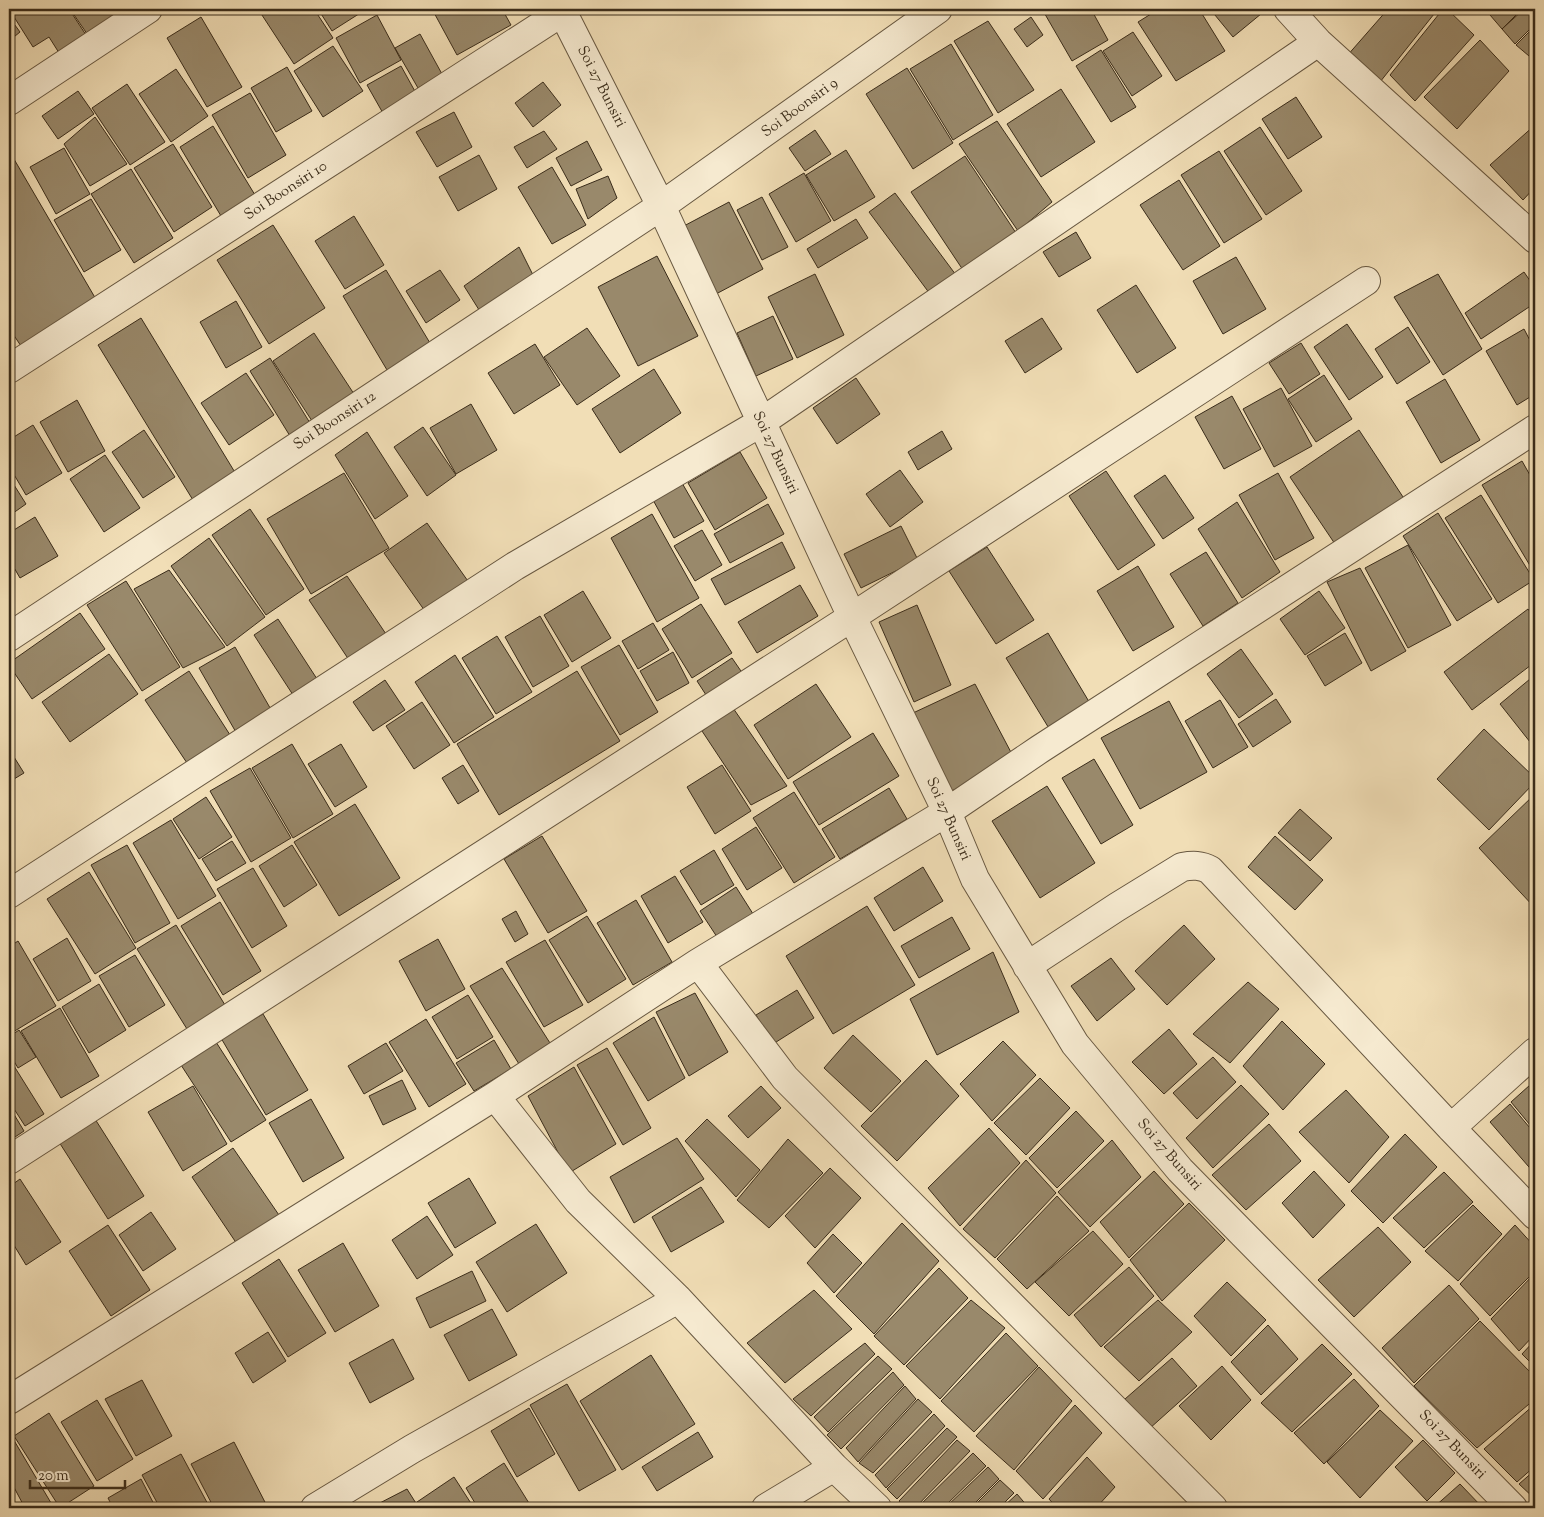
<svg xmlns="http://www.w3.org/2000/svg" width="1544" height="1517" font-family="'Sorts Mill Goudy',serif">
  <rect width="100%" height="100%" fill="#f1deb6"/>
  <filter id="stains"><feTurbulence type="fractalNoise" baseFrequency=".004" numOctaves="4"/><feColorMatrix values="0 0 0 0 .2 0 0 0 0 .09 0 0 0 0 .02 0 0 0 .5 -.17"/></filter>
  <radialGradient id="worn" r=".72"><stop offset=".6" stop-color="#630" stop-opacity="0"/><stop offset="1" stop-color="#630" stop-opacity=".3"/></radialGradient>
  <!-- building -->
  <path fill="#99896b" stroke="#3a2c1a" d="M9,9h60l19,29 -27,18 -12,-19 -16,10z
    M70,9h54l-32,32z
    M258,9h56l19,29 -39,26z
    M318,9h46l1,1 -33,21z
    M432,9h70l9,16 -54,30z
    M1042,9h49l17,31 -36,21z
    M1159,9h40l26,42 -49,30 -38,-59z
    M1210,9h57l-34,28z
    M1388,9h50l-58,73 -34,-25z
    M1443,9h4l27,26 -59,66 -25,-26z
    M1482,9h12l-6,6z
    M1496,9h26l-20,20 -12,-14z
    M1524,9h11v15l-20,20 -13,-15z
    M377,15l24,45 -41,23 -24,-45z
    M9,17l11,15 -11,9z
    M201,17l41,70 -35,20 -40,-69z
    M1031,17l12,18 -16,12 -13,-18z
    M988,21l46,69 -36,23 -44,-72z
    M1535,26v24l-6,6 -13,-11z
    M1133,32l29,44 -30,20 -29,-45z
    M420,34l22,40 -24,14 -23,-40z
    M1480,40l29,31 -52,58 -33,-32z
    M951,44l42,71 -40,25 -43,-71z
    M333,46l30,45 -40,26 -29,-46z
    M1101,50l35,57 -25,15 -35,-56z
    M1535,51v11l-5,-6z
    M401,66l16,29 -33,20 -17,-30z
    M287,67l25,44 -36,21 -25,-44z
    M907,68l46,75 -40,26 -47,-75z
    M176,69l32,47 -37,26 -32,-48z
    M543,82l18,23 -28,22 -18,-24z
    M127,84l38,58 -35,23 -38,-57z
    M1061,89l34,53 -54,35 -34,-53z
    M78,91l16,23 -36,25 -16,-23z
    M250,93l36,62 -38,23 -36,-63z
    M1296,97l26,40 -34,22 -26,-40z
    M454,112l18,35 -35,20 -21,-35z
    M95,117l32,47 -37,22 -26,-42z
    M997,121l55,81 -34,29 -59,-87z
    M1535,125v62l-12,13 -33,-35z
    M213,126l42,69 -34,21 -41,-69z
    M1260,127l42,64 -36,24 -42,-64z
    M815,130l16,24 -26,17 -16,-23z
    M544,131l13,18 -30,19 -13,-21z
    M587,141l15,29 -31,16 -15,-28z
    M173,144l39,63 -38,25 -40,-64z
    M64,148l26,46 -34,20 -26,-47z
    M846,150l29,47 -41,24 -28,-46z
    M1219,151l43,68 -38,24 -43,-68z
    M11,154l86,147 -74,48 -14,-21v-173z
    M479,155l18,34 -39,22 -19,-34z
    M965,156l51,77 -53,37 -52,-78z
    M552,167l34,58 -34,19 -34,-57z
    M131,169l42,69 -39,25 -43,-69z
    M804,173l27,48 -35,21 -27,-48z
    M608,176l9,22 -29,21 -12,-30z
    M1179,180l41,66 -37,24 -43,-65z
    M895,193l61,82 -26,19 -61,-82z
    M762,197l26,50 -26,13 -25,-50z
    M91,199l30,51 -37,22 -30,-52z
    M729,202l34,67 -47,25 -34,-67z
    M354,216l30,49 -39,24 -30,-48z
    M856,219l12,19 -50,30 -11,-19z
    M273,225l52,83 -56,36 -52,-84z
    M1076,232l15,26 -32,19 -16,-25z
    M519,247l16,32 -54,34 -17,-27z
    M657,256l41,80 -60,30 -40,-79z
    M1236,257l30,52 -43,25 -30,-53z
    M386,270l47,78 -43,27 -47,-79z
    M440,270l20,30 -34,23 -20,-32z
    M1524,272l11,16v15l-54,36 -16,-26z
    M815,274l29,61 -47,23 -29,-61z
    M1438,274l44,75 -39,26 -49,-78z
    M1136,285l40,63 -39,25 -40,-63z
    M236,301l26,46 -36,21 -26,-46z
    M773,316l20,43 -37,17 -19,-43z
    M141,318l98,161 -43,26 -98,-160z
    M1042,318l20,31 -37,24 -20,-32z
    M1347,324l36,53 -34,23 -35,-53z
    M1408,327l22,35 -33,22 -22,-35z
    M587,328l33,48 -43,29 -33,-48z
    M1524,329l11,21v44l-18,11 -31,-54z
    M314,333l42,64 -42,27 -41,-63z
    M1301,343l19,31 -31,20 -20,-31z
    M535,344l25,41 -46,29 -26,-41z
    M270,358l40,65 -20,13 -40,-65z
    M654,369l27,44 -61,40 -28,-44z
    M246,373l28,42 -45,30 -28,-42z
    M1324,375l28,44 -36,23 -28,-43z
    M856,378l24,36 -43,30 -24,-36z
    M1445,379l35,61 -39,23 -35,-61z
    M1281,388l31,58 -38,21 -31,-58z
    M1232,396l29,53 -37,20 -29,-52z
    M77,400l28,51 -37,21 -28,-50z
    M471,404l26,46 -41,24 -26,-46z
    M33,425l29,48 -36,22 -17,-29v-26z
    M423,427l33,48 -29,21 -33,-49z
    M144,430l31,47 -32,21 -31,-46z
    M1359,430l46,70 -68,47 -47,-70z
    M942,431l10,18 -34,21 -10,-18z
    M367,432l41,64 -33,23 -40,-64z
    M740,452l27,46 -52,32 -27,-47z
    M105,455l35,53 -36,24 -34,-53z
    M1535,459v12l-5,-9z
    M1522,461l13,23v90l-53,-89z
    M900,470l23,32 -33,25 -24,-33z
    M1106,471l49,74 -37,25 -49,-74z
    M344,473l45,75 -78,46 -44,-75z
    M1278,473l36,65 -39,22 -36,-65z
    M1165,475l29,43 -31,21 -29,-43z
    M9,477l17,27 -17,12z
    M682,483l22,38 -30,17 -21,-38z
    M1481,495l53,85 -36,23 -53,-85z
    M1237,502l43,70 -38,26 -44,-69z
    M768,504l16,30 -54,29 -16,-29z
    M250,509l54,80 -38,26 -54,-80z
    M1438,513l54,86 -35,22 -54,-85z
    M652,514l47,84 -42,24 -46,-84z
    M35,517l23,39 -38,22 -11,-19v-26z
    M427,523l43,61 -43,30 -43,-61z
    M901,526l17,34 -57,28 -17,-34z
    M702,530l20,35 -27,16 -21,-35z
    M209,538l56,79 -38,29 -56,-80z
    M782,542l13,26 -70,37 -14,-26z
    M1408,545l43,80 -43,23 -43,-80z
    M987,547l47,73 -38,24 -47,-73z
    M1206,552l32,51 -35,23 -33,-52z
    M1138,566l36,61 -41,24 -36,-60z
    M1360,568l46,83 -35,20 -44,-89z
    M169,570l56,77 -42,21 -49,-79z
    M347,576l43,64 -37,26 -44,-66z
    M126,581l54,86 -38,24 -55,-86z
    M800,585l18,31 -61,37 -19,-31z
    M583,591l28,47 -39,24 -28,-47z
    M1319,591l26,37 -40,27 -25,-36z
    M701,604l31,49 -40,25 -30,-49z
    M917,605l34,80 -37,17 -35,-80z
    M1528,609l7,10v43l-63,48 -28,-38z
    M80,613l25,36 -73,50 -23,-34v-2z
    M540,616l29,50 -36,21 -28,-50z
    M278,619l41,63 -24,16 -41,-63z
    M653,623l16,27 -31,19 -16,-28z
    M1048,633l43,72 -41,25 -44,-72z
    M1345,633l17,30 -37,23 -18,-30z
    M497,636l35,56 -36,22 -34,-56z
    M619,645l39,67 -38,23 -39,-68z
    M235,647l38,66 -36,21 -38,-66z
    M1241,649l32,45 -34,24 -32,-44z
    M673,652l16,31 -32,18 -17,-30z
    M109,654l29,40 -68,48 -28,-40z
    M455,655l39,62 -40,26 -39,-61z
    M732,658l11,16 -35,24 -11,-17z
    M189,671l43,67 -43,28 -44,-66z
    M577,671l43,70 -121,74 -42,-71z
    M1530,679l5,6v61l-1,1 -34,-43z
    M385,680l20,30 -32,21 -20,-29z
    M816,684l35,53 -63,42 -34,-54z
    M975,684l39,74 -66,35 -35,-80z
    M1276,699l15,23 -38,25 -15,-23z
    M1220,700l28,47 -35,21 -28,-47z
    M1169,701l38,71 -67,37 -39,-71z
    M422,702l28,43 -36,24 -28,-43z
    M733,708l54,78 -36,19 -49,-74z
    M1484,729l51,49v4l-46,48 -52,-51z
    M873,733l26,43 -80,49 -26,-43z
    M292,744l41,70 -40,24 -41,-70z
    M341,744l26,43 -32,20 -27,-43z
    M9,749l15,24 -15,9z
    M1094,759l39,66 -32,19 -39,-66z
    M463,765l16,26 -21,13 -16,-26z
    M722,765l29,46 -36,23 -28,-47z
    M250,768l41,70 -40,24 -41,-71z
    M1047,786l48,77 -55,35 -48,-77z
    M889,788l18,31 -67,40 -18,-30z
    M794,792l41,65 -41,26 -41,-65z
    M1535,794v114l-56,-60z
    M206,797l26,40 -33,22 -26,-40z
    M355,804l45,74 -61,38 -45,-74z
    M1300,809l32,29 -22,23 -32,-28z
    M171,820l45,76 -38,23 -45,-76z
    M756,827l26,41 -35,22 -25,-41z
    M542,836l45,75 -39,22 -44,-74z
    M1275,836l48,44 -28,30 -47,-43z
    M232,841l14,22 -30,18 -14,-22z
    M127,845l43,78 -35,20 -44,-78z
    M292,845l25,40 -33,22 -25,-41z
    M714,850l20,35 -33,20 -21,-34z
    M923,867l20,34 -49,30 -20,-33z
    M253,868l34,58 -35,22 -35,-59z
    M89,872l47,76 -41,26 -48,-75z
    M675,876l28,46 -35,21 -27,-47z
    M736,887l19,30 -36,23 -19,-29z
    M636,900l36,62 -39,23 -36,-62z
    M220,902l41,69 -38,24 -42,-69z
    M867,906l48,79 -82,49 -47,-78z
    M516,911l12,23 -13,8 -13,-23z
    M587,916l39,63 -38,24 -39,-63z
    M952,917l18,32 -51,29 -18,-32z
    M176,925l49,80 -38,24 -50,-80z
    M1184,925l31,34 -48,46 -32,-34z
    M67,938l24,43 -33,20 -25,-42z
    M438,939l27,50 -39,22 -27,-50z
    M545,940l38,65 -39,22 -38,-65z
    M18,941l38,65 -43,26 -4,-7v-78z
    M993,952l26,60 -82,43 -27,-56z
    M135,955l30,50 -36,22 -30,-51z
    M1111,958l24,31 -38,32 -26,-35z
    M502,968l48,75 -31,21 -49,-78z
    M1248,982l31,27 -49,54 -37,-29z
    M99,984l27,46 -37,23 -27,-46z
    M797,990l17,28 -41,26 -17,-29z
    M695,993l33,59 -39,24 -33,-64z
    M468,995l25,42 -36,22 -25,-42z
    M60,1008l39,68 -38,22 -40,-67z
    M263,1014l45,76 -42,25 -45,-77z
    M654,1017l31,61 -37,23 -35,-58z
    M426,1019l40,65 -37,23 -40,-65z
    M1282,1021l43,43 -42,46 -40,-44z
    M1169,1029l28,35 -33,30 -32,-32z
    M19,1030l17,27 -18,11 -9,-15v-16z
    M853,1035l48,46 -30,31 -47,-44z
    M494,1040l17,29 -37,22 -18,-28z
    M1003,1041l33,34 -44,46 -32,-37z
    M216,1042l50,78 -35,22 -50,-77z
    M386,1043l17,28 -39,23 -16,-28z
    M607,1048l44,80 -28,17 -46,-80z
    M1213,1057l23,25 -39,37 -24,-26z
    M9,1058l35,56 -19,12 -16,-25z
    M926,1060l33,36 -62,65 -36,-35z
    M574,1067l42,77 -47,29 -41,-77z
    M1040,1078l30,30 -44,47 -32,-32z
    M402,1080l14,29 -33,16 -14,-29z
    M1241,1085l28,29 -56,54 -27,-30z
    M1530,1085l5,6v40l-24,-29z
    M193,1086l34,58 -44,27 -35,-59z
    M761,1086l20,22 -33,30 -20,-22z
    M1346,1090l43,47 -40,46 -50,-51z
    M311,1099l33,59 -41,24 -34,-59z
    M1510,1104l25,30v40l-45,-52z
    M9,1106l15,25 -15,10z
    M1076,1111l28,30 -47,47 -28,-30z
    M95,1119l49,77 -36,23 -49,-77z
    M707,1119l53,51 -24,27 -51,-56z
    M1269,1124l32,37 -55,49 -34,-35z
    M989,1128l31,35 -60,63 -32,-38z
    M1405,1134l32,33 -54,56 -32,-32z
    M677,1138l27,41 -70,44 -24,-46z
    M788,1139l35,34 -54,55 -32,-28z
    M1112,1140l29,37 -51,50 -32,-35z
    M233,1148l48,70 -42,29 -47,-70z
    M1026,1160l30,33 -61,65 -32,-29z
    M830,1168l31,30 -46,50 -30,-32z
    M1154,1171l30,33 -55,54 -29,-36z
    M1314,1171l31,34 -32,33 -31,-35z
    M1444,1172l29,30 -49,46 -31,-30z
    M469,1178l27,45 -41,25 -27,-45z
    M20,1179l41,63 -35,23 -17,-28v-50z
    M701,1187l23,35 -53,30 -19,-35z
    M1057,1196l32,35 -62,58 -30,-30z
    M1189,1203l36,37 -63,61 -32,-41z
    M1473,1205l29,29 -44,47 -33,-30z
    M151,1212l25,37 -33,22 -24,-36z
    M427,1216l26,39 -36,24 -25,-39z
    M902,1223l37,38 -65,73 -38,-38z
    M536,1224l31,49 -60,39 -31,-50z
    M108,1225l42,65 -39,26 -42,-65z
    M1515,1225l20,22v24l-45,45 -30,-32z
    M1378,1227l33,35 -57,55 -36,-37z
    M1093,1231l30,33 -54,52 -34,-34z
    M833,1234l29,29 -28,30 -27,-30z
    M343,1243l36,63 -44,26 -37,-62z
    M279,1259l47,74 -38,24 -46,-74z
    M1129,1267l25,29 -53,51 -27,-32z
    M939,1268l29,30 -64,67 -30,-29z
    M472,1271l14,30 -56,27 -14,-30z
    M1535,1273v61l-16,17 -28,-32z
    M1227,1282l39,38 -35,36 -37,-40z
    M1449,1285l30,34 -65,64 -32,-35z
    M814,1290l38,39 -67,54 -38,-40z
    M971,1300l34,28 -65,71 -34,-33z
    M1158,1300l34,32 -53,49 -35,-34z
    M492,1309l25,46 -48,26 -25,-46z
    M1480,1321l55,56v22l-58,49 -63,-62z
    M1268,1325l30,34 -37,36 -30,-33z
    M268,1332l18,29 -33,22 -18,-30z
    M1006,1333l32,33 -64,66 -33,-31z
    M393,1339l21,40 -44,24 -21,-40z
    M1535,1340v27l-13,-13z
    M865,1343l10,11 -64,62 -18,-17z
    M1322,1344l30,30 -60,58 -31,-29z
    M651,1355l44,69 -73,46 -42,-69z
    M878,1356l14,13 -64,63 -14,-15z
    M1172,1358l25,28 -48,43 -24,-30z
    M1222,1366l29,34 -40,40 -32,-34z
    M1039,1367l33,34 -58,69 -38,-34z
    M893,1372l11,13 -63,64 -14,-14z
    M1354,1379l25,27 -55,58 -30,-31z
    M142,1380l30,56 -36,20 -31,-57z
    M567,1384l49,86 -37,21 -49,-86z
    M905,1386l11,13 -58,63 -12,-14z
    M918,1399l14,13 -59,61 -14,-10z
    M97,1400l36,59 -36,22 -36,-59z
    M1535,1404v62l-18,16 -33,-33z
    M1075,1405l27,28 -59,66 -27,-28z
    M529,1408l26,46 -38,23 -26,-46z
    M1380,1410l33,31 -53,57 -33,-36z
    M49,1413l45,73 -34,22 -46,-72z
    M934,1414l11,12 -59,62 -11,-13z
    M947,1428l10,9 -60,62 -10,-10z
    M698,1432l15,25 -56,34 -15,-24z
    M12,1437l42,71h-29l-16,-30v-39z
    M957,1440l13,11 -55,57h-10l-6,-7z
    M1423,1440l32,33 -28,28 -32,-34z
    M234,1442l34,66h-54l-23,-44z
    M973,1453l13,13 -43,42h-26z
    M181,1454l29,54h-50l-18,-33z
    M1087,1457l28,30 -19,21h-39l-8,-9z
    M504,1463l28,45h-54l-12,-20z
    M988,1467l11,12 -29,29h-25z
    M1535,1470v29l-16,-15z
    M454,1477l20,31h-53l-4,-6z
    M141,1479l15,29h-43l-5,-10z
    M1000,1480l14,13 -15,15h-27z
    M1460,1484l23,24h-50z
    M407,1489l12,19h-44l-1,-2z
    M9,1492l9,16h-9z
    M1017,1494l12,14h-27z
    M1105,1502l5,6h-11z
    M590,1503l3,5h-14z
    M1041,1503l5,5h-10z"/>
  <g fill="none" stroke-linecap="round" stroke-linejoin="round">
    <!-- minor casing -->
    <g stroke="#685841" stroke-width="30">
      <path id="minor" d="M561,9l100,197 191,411 95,195 28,67 100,165 105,126 333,338
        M1288,9l30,33 217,197
        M9,101l139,-92
        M9,369l558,-360
        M9,637l652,-431 277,-197
        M9,894l506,-328 245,-143 558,-381
        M698,963l87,115 428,430
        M1027,966l90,-59 65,-40c11,-2 19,-2 28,3l241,258 84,87
        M495,1096l83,105 100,98 156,168 43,41
        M1451,1128l84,-76
        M9,1160l843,-543 514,-336
        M9,1400l486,-304 203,-133 249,-151 93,-63 495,-320
        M315,1508l97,-59 266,-150
        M766,1508l68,-41"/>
    </g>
    <!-- minor -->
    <use href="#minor" stroke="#f6ead0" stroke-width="28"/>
  </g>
  <g text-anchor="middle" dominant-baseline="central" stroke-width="5" stroke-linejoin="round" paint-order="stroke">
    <!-- street labels -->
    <g font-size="15" fill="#3a2c1a" stroke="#f6ead0">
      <text transform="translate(601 87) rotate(63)">Soi 27 Bunsiri</text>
      <text transform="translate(800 108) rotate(-36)">Soi Boonsiri 9</text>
      <text transform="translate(286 191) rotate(-33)">Soi Boonsiri 10</text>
      <text transform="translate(335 421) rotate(-33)">Soi Boonsiri 12</text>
      <text transform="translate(775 453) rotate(65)">Soi 27 Bunsiri</text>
      <text transform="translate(948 819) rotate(66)">Soi 27 Bunsiri</text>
      <text transform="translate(1169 1155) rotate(49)">Soi 27 Bunsiri</text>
      <text transform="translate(1452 1445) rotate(46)">Soi 27 Bunsiri</text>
    </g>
  </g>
  <!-- margin -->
  <rect width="1544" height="1517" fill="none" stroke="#f1deb6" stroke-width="30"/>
  <rect x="10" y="10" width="1524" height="1497" fill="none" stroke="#3a2c1a" stroke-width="2.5"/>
  <rect x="15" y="15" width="1514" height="1487" fill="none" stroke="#3a2c1a"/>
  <!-- scale -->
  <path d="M30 1480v8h95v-8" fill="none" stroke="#3a2c1a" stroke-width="2.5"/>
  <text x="38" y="1480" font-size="15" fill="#3a2c1a" stroke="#f6ead0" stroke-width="4" paint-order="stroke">20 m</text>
  <rect width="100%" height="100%" filter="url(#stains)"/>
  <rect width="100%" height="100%" fill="url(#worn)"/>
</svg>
